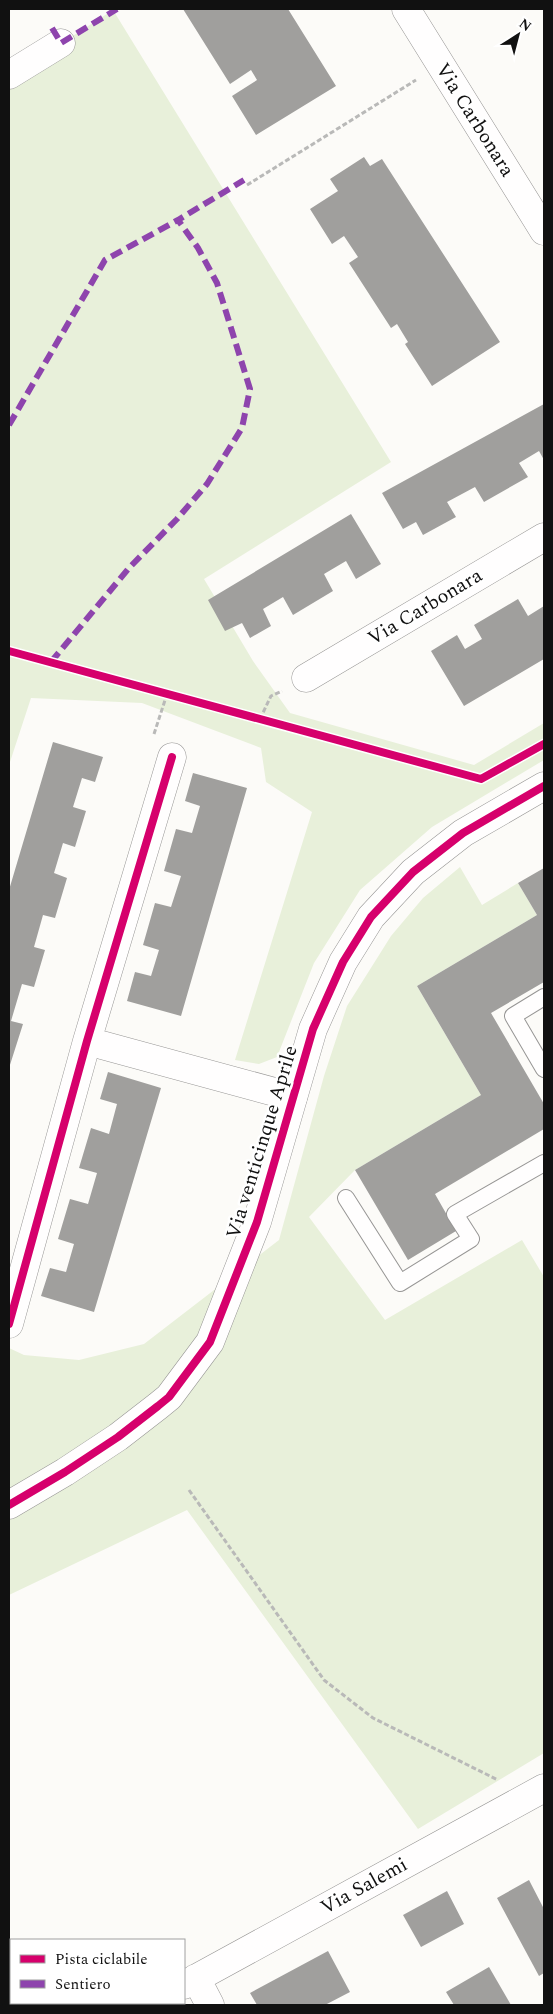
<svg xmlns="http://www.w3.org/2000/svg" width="553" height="2014" font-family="Spectral,serif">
  <rect width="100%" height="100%" fill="#fcfbf8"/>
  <!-- green -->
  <path fill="#e8f0da" d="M113,10l278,452 -187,117 49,82 37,52 184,52 70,-42v37l-112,67 -72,63 -46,73 -37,94 -18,7 -24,-4 77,-248 -46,-30 -5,-34 -119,-45 -111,-5 -22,67v-688z
    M460,867l22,38 36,-22 19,32 -120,71 64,109 -126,75 -46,47 76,103 137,-80 22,37v476l-126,76 -231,-319 -178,85v-247l15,7 55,5 65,-16 135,-104 45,-164 23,-70 44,-70 32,-38z"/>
  <!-- building -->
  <path fill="#a09f9d" d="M183,9h105l48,77 -80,49 -24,-39 25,-16 -6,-10 -21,14z
    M364,157l6,9 12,-7 118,183 -68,44 -27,-42 3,-2 -11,-18 -6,4 -42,-65 9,-6 -14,-21 -12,8 -22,-35 28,-18 -8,-12z
    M544,404v56l-5,-9 -20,12 9,14 -44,25 -9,-15 -28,15 9,15 -33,18 -7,-13 -13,7 -21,-36z
    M351,514l30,50 -25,15 -10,-18 -22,13 9,17 -40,24 -10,-18 -20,12 8,17 -21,12 -8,-15 -17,8 -17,-31z
    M518,599l10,17 16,-10v53l-80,47 -33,-55 26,-16 8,14 17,-10 -8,-14z
    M53,742l50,15 -8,25 -13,-4 -9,29 13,4 -11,36 -12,-4 -9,30 13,5 -12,40 -12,-3 -9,32 11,3 -11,37 -12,-3 -11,37 12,3 -14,44v-178z
    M193,773l54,15 -66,228 -54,-15 8,-29 16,4 8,-26 -16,-5 12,-42 16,4 10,-31 -17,-5 12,-42 16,4 8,-27 -15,-5z
    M544,868v114l-53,31 53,91v25l-109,65 21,37 -48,29 -53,-90 126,-75 -64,-109 120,-71 -19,-32z
    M108,1072l53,16 -67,224 -53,-16 9,-28 16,4 8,-28 -16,-5 12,-40 18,5 9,-31 -18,-5 12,-40 18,6 8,-30 -17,-5z
    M529,1880l15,29v64l-5,3 -42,-78z
    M447,1891l17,33 -43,23 -18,-32z
    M328,1951l22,41 -25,13h-68l-7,-12z
    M489,1967l22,38h-57l-8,-13z"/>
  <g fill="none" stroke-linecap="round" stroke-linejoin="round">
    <!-- service casing -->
    <g stroke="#979695" stroke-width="18">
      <path id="service" d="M544,997l-31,19 31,53
        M346,1198l54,85 71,-44 -16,-25 89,-51"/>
    </g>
    <!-- minor casing -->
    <g stroke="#979695" stroke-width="29">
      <path id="minor" d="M406,9l138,222
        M9,75l52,-32
        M306,678l238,-141
        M87,1041l206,56
        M9,1324l78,-283 85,-284
        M196,1978l14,27
        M184,1985l360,-197
        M146,2005l4,-2"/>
    </g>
    <!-- tertiary casing -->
    <g stroke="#979695" stroke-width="29">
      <path id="tertiary" d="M9,1505l56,-33 53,-35 40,-31 11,-9 41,-55 47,-120 56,-193 30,-67 28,-45 42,-45 50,-39 81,-47"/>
    </g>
    <!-- path -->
    <path stroke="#b9b9b8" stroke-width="3" stroke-dasharray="5 2.5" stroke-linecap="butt" d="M247,185l169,-105
      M260,719l11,-23 11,-5
      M154,734l13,-40
      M189,1490l135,190 49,38 125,62"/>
    <!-- service -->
    <use href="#service" stroke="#fffefe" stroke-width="16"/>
    <!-- minor -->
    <use href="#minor" stroke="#fffefe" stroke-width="28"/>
    <!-- tertiary -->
    <use href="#tertiary" stroke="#fffefe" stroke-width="28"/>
    <!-- quiet -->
    <path stroke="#8e44ad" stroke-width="6" stroke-dasharray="12 6" stroke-linecap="butt" d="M52,28l9,15 56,-34
      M9,425l96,-165 73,-40
      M51,662l78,-94 48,-49 30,-35 35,-56 8,-39 -33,-106 -19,-35 -20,-28 66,-40"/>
    <!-- cycleway casing -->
    <g stroke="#fff" stroke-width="11">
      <path id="cycleway" d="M9,651l472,128 63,-35
        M9,1324l78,-283 85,-284
        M9,1505l56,-33 53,-35 40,-31 11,-9 41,-55 47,-120 56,-193 30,-67 28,-45 42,-45 50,-39 81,-47"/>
    </g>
    <!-- cycleway -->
    <use href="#cycleway" stroke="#d6006c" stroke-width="8"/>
  </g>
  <g text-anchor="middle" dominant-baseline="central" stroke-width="5" stroke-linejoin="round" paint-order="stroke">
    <!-- street labels -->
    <g font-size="20" fill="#111" stroke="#fff">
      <text transform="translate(475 120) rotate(58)">Via Carbonara</text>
      <text transform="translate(425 607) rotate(-31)">Via Carbonara</text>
      <text transform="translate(262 1142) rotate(-73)">Via venticinque Aprile</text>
      <text transform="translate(364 1886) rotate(-29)">Via Salemi</text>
    </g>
  </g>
  <!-- border -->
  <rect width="553" height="2014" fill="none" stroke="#111111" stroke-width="20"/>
  <!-- legend -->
  <rect x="10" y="1939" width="175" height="65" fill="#ffffff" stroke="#a0a0a0"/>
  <rect x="20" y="1955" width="25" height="8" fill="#d6006c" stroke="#a0a0a0"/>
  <text x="55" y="1964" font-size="15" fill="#111111">Pista ciclabile</text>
  <rect x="20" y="1980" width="25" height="8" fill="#8e44ad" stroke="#a0a0a0"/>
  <text x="55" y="1989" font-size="15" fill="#111111">Sentiero</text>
  <!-- north arrow -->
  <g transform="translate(518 35) rotate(36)" stroke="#ffffff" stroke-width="4" paint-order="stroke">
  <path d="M0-4L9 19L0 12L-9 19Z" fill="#111111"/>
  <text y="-8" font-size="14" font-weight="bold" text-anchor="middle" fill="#111111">N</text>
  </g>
</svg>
